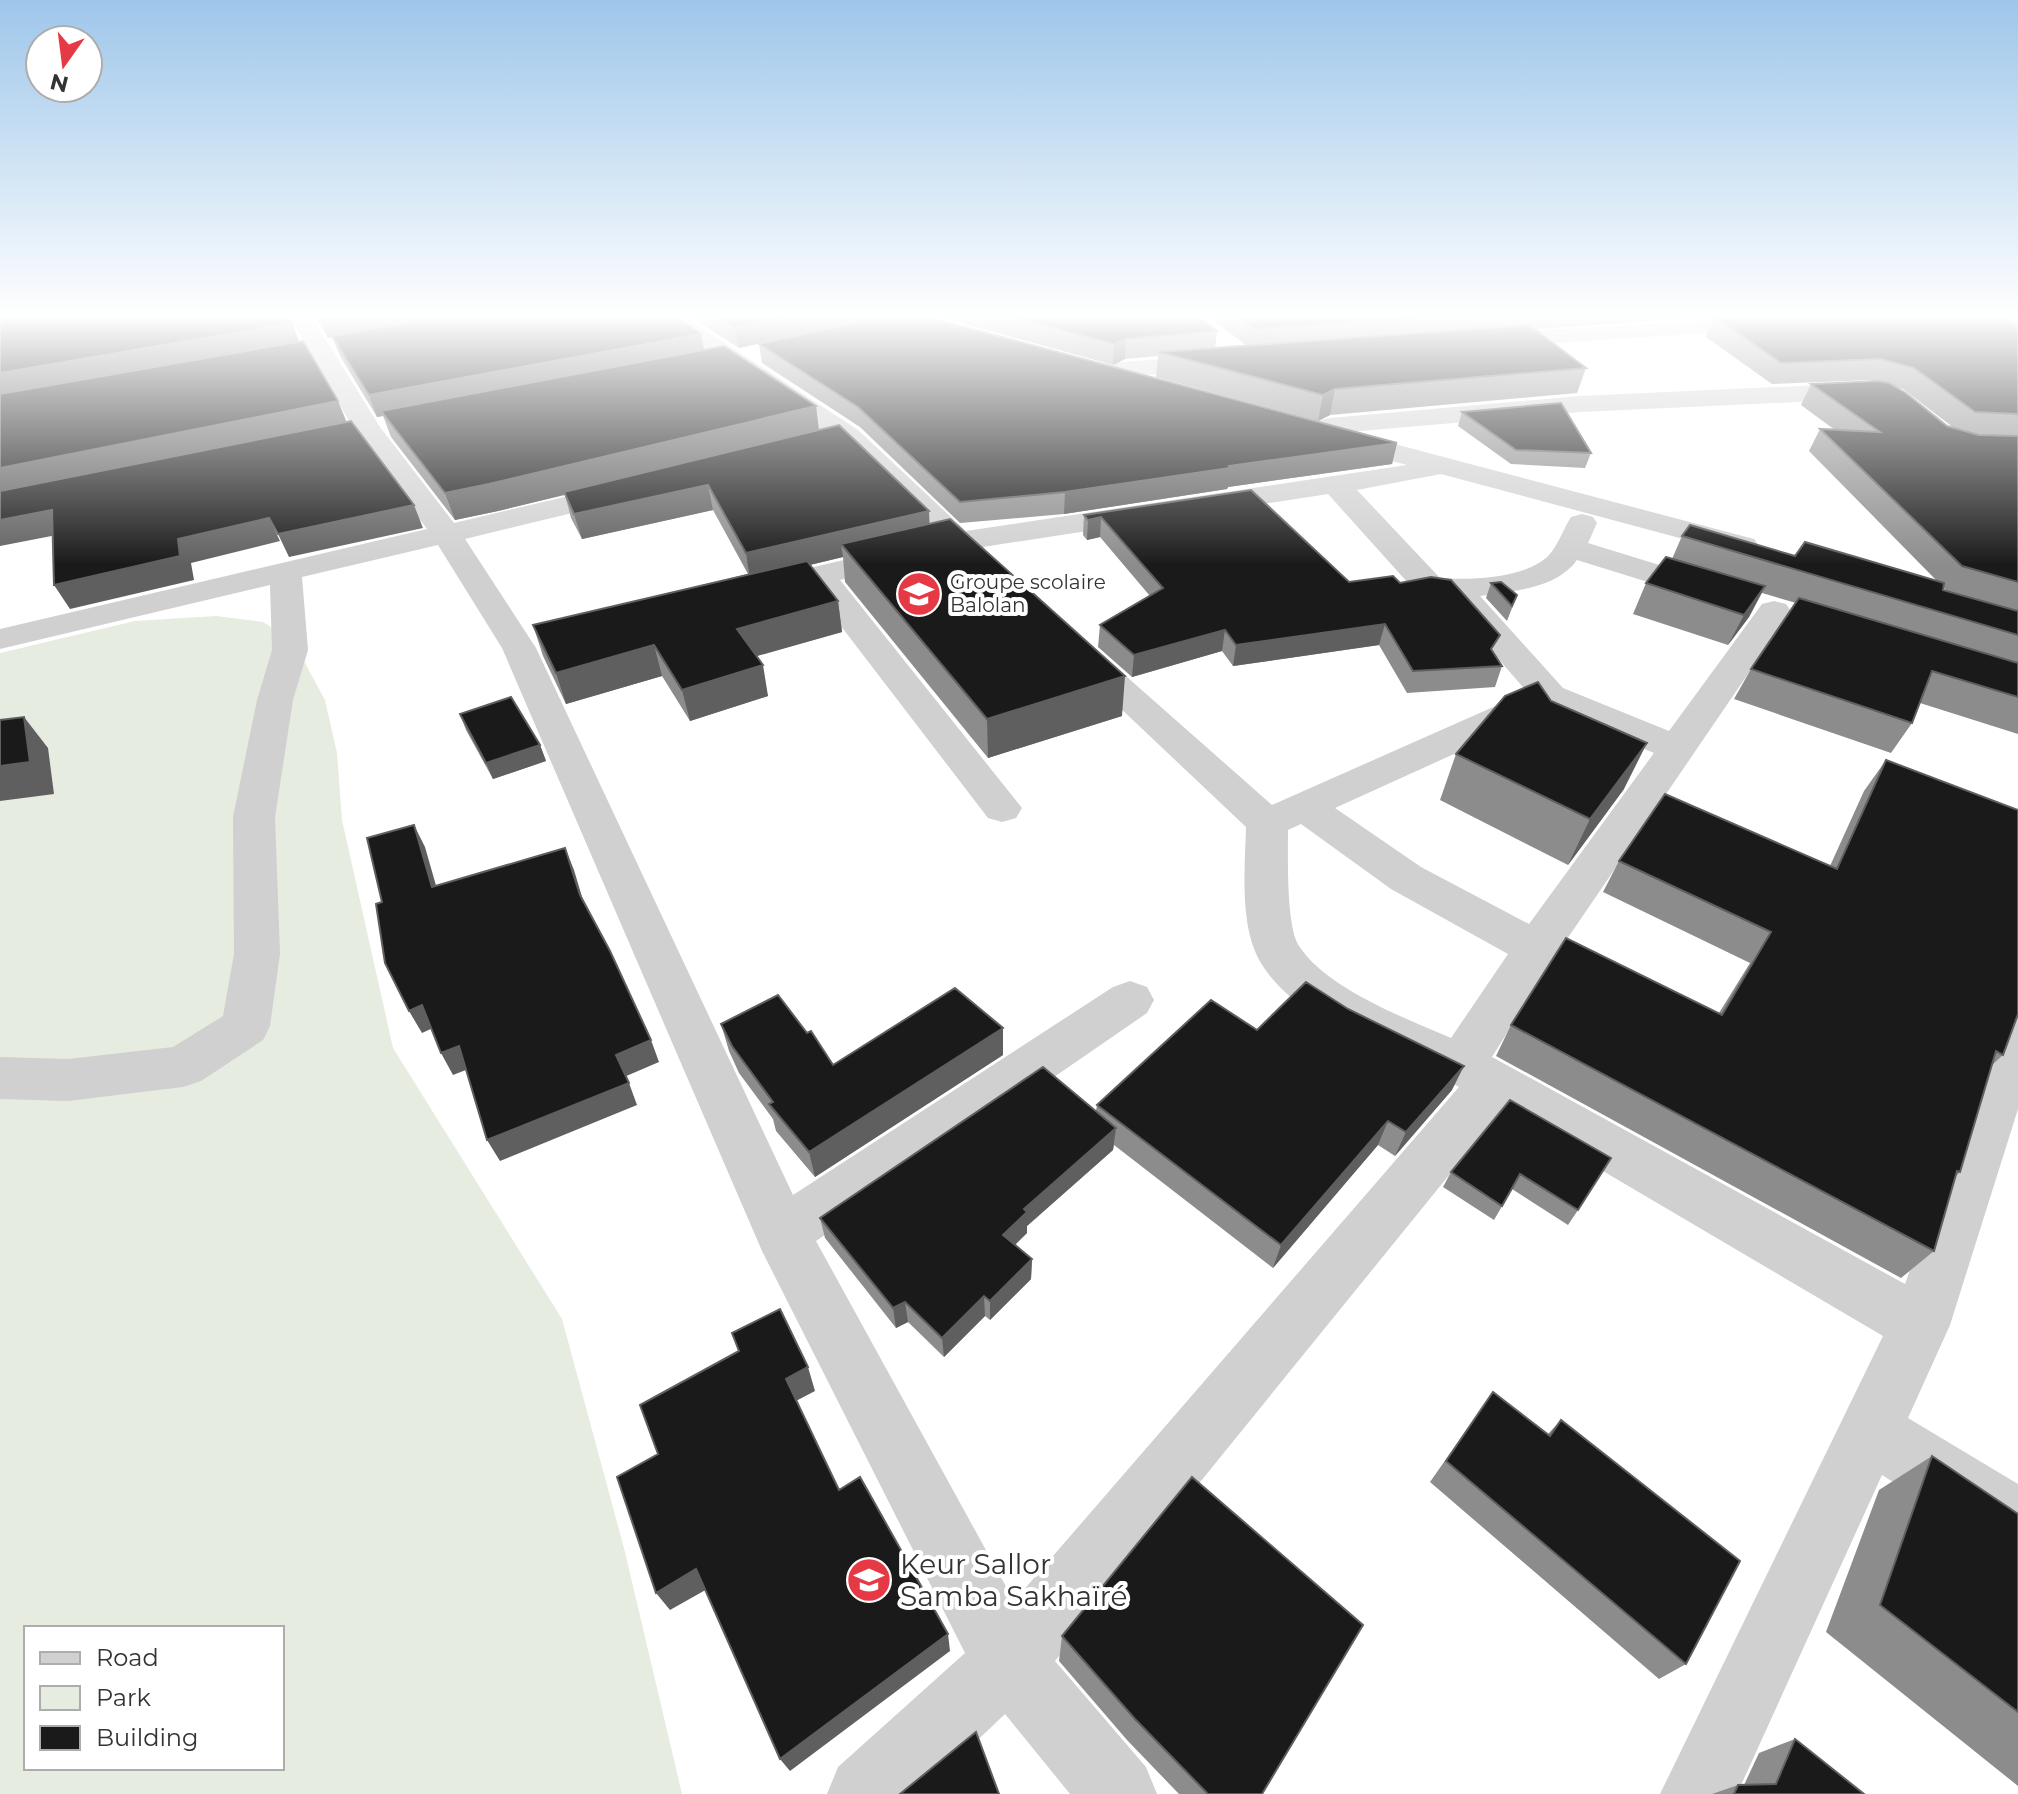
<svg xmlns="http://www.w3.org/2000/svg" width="2018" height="1794" font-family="Montserrat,sans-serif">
  <rect width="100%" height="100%" fill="#fff"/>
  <!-- green -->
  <path fill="#e6ecdf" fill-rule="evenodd" d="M216,616l47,6 30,19 32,59 12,53 5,67 51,228 169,271 62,229 58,246h-682v-1141l135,-32zM26,1628h256v140h-256z"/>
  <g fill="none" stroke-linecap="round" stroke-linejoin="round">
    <!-- minor -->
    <path fill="#d0d0d0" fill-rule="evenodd" d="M288,314h22l70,113 74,96 170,-40 10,3 5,6 -5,6 -169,41 71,109 257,547 320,-208 17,-6 17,6 7,13 -7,13 -331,228 198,360 445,-514c-62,-32 -184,-70 -207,-144 -11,-36 -7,-79 -6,-116l-183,-173 6,-7 12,-4 12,4 179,158 255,-113 -81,-94 -28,-4 -90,-100 -345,53 13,15 -5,7c-19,4 -26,-4 -39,-16l-112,27 182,228 -6,10 -14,4 -14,-4 -177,-231 -49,12 -12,-3 -4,-7 4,-7 187,-44 -99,-96 -183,-128h26l177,116 108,101 441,-66 -79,-21 -4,-6 3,-5 -7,-1 -3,-6 3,-6 10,-2 250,-22 284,-13 9,3 4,5 -4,5 -9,3 -284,13 -231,20 405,107 5,7 -5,7 -11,2 -302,-81 -84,16 83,88c30,2 86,1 109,-23 10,-11 14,-26 22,-38l11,-3 11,3 4,6 -9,20 133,41 4,7 -4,7 -12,3 -132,-41c-21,29 -64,31 -97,36l83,92 106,43 93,-127 12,-3 12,3 5,7 -239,350 -60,96 413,227 89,-252 7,-14 17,-6v97l-68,216 -42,93 110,66v71l-24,-9 -112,-71 -145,319h-77l223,-458 -382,-225 -446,550 91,106 11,27h-87l-65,-80 -84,80h-94l11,-27 127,-114 -203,-402 -260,-603 -64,-103 -136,32 6,73 -15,50 -18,117 5,137 -10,72 -7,14 -62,41 -18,6 -115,14 -68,-2v-42l68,2 105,-12 50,-31 11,-62 -1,-137 24,-117 15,-50 -2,-65 -270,64v-20l427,-100 -73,-99zM1551,710l103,43 -125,171 -108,-57 -86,-59zM1301,824l90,65 117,65 -57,84c-46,-20 -124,-49 -152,-92 -13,-20 -11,-90 -11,-116z
      M1771,316l8,2 4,5 -4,5 -295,20 -8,-2 -4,-5 4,-5 8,-2z
      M1216,355l9,2 3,5 -3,5 -130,13 -9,-3 -4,-5 4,-5 9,-3z"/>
  </g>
  <!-- wall -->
  <path fill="#8c8c8c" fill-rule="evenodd" d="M314,314h359l31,36 112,56 3,24 110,81v13l193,192 -134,42 -143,-176 -2,-25 -33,8 28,36 4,31 -86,24 12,40 -78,25 -28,-45 -96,28 -23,-48 -10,-31 215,-51 -35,-64 -131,29 -11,-21 -6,-23 -67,16 -43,9 -64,-83 -8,-21 -6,1 -37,-61 -8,-19 -4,1z
    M686,314h190l-1,3 -136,31z
    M929,314h267l21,17 -2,17 31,-3 -41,-31h557l243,4 2,-4h11v297l-72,-21 -3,-3v3l75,21v123l-98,-31 -8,20 -21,30 -157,-54 17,-30 45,-66 -34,-10 -13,24 -21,28 -95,-31 13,-31 26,-24 10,-23 256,46 -129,-131 11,-22 15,1 -34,-25 10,-21 62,-3 -4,-1 -97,4 -66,-47 8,-20 -179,12 51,39 -9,25 -247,22 -12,6 -162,-44 2,-21 -33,3 -12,6zM1895,387l8,2 51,39 -7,-2z
    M759,344l638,99 -5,21 -164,23 -1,2 -163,25 -104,9 -100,-96 -98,-64z
    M1462,412l129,41 -6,15 -74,-4 -53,-38z
    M1251,490l98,92 51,1 102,83 -7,21 -88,6 -28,-48 -146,21 -11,-15 -90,26 -34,-30 2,-22 50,-29 -50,-59 -13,3 -4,-5 1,-20z
    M1491,583l26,12 -10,26 -21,-23z
    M1551,701l73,88 -56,76 -128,-65 16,-46z
    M460,714l80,31 6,16 -53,18 -27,-49z
    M1886,760l117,295 -11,10 -32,107 -4,4 -22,75 -33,27 -405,-222 15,-31 208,-12 31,-50 -147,-71 16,-31 211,5 34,-75z
    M721,1024l112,41 170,-10 -188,122 -39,-46 -3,-12 -34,-46 -10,-22z
    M1257,1030l195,60 -57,66 -17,-11 -105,123 -159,-123 -1,5 -86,76v7l-12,12 17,14 -1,20 -41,41 -5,-4 -41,41 -36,-35 -12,6 -71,-90 -5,-20 276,-107 1,-6z
    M1510,1100l68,110 -10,15 -56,-36 -18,31 -51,-33 8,-15z
    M1493,1392l55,42 13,-14 125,244 -27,15 -229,-197z
    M1932,1456l86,58v272l-192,-154 53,-142z
    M1062,1636l200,158h-83l-52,-54 -68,-79z
    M1795,1739l69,55h-152l26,-9h6l15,-32z"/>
  <!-- shaded-wall -->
  <path fill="#5f5f5f" d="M0,314h58l-58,9z
    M341,314h119l-132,24 -8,-20z
    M798,314h78l-1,3 -136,31 -4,-20z
    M292,323l8,20 -300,54v-24z
    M701,334l4,20 -324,57 2,5 -6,1 -8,-22z
    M1126,339l-1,20 -12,6 1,-21z
    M1335,389l-5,26 -12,6 5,-26z
    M338,401l9,22 -347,71v-26z
    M816,406l3,26 -321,79 -43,9 -10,-27z
    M1397,443l-5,21 -164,23 -1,2 -163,25 1,-22 164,-26z
    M708,485l5,25 -131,29 -8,-25z
    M414,505l9,23 -134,29 -11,-23z
    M52,510l15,23 -67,13v-26z
    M929,511l1,25 -89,8 2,13 -93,22 -4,-26z
    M1101,517l-1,20 -13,3 1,-20z
    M269,518l11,23 -89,22 3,17 -124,29 -16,-24 124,-46z
    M1765,586l-16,31 -21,28 16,-30z
    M838,601l4,31 -99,28 -6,-31z
    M1385,624l-6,21 -146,21 3,-21z
    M1225,630l-3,21 -90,26 2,-22z
    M654,645l8,31 -96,28 -10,-31z
    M763,665l5,31 -78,25 -8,-31z
    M1125,676l-3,40 -134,42 -1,-39z
    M24,717l24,31 6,46 -54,7v-35z
    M1647,743l-23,46 -56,76 22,-46z
    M540,745l6,16 -53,18 -7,-16z
    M414,825l11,22 18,63 -11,-23z
    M565,848l9,22 14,47 -8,-22z
    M422,1005l13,22 -13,6 -13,-22z
    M1003,1028v27l-188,122 -6,-25z
    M651,1040l8,22 -35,15 -8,-22z
    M459,1046l12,22 -18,7 -12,-22z
    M1464,1066l-12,24 -57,66 11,-24z
    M629,1083l8,22 -137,56 -13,-21z
    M1388,1121l-10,24 -105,123 8,-23z
    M1116,1128l-3,22 -86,76v7l-24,23v-21l21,-26z
    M1032,1259l-1,20 -41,41v-19z
    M984,1296l1,20 -41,41 -2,-19z
    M905,1302l3,20 -12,6 -3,-20z
    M808,1367l7,24 -21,11 -8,-23z
    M696,1569l13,19 -39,22 -14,-17z
    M948,1634l2,17 -160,120 -10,-12z"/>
  <!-- building -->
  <path fill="#1a1a1a" stroke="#5f5f5f" stroke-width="2" d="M42,314h245l5,9 -292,50v-52z
    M318,314h23l-21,4z
    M455,314h218l28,20 -332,61 -37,-59z
    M714,314h84l-63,14z
    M893,314h23l481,129 -168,23 1,2 -165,24 -105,10 -102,-95 -99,-63z
    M1001,314h195l21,17 -91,8 -12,5z
    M1234,314h241l-221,15z
    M1767,314h233l18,14v86l-43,-2 -61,-44 -34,-9 -99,4 -67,-46z
    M1529,325l57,43 -251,21 -12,6 -164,-43z
    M303,341l35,60 -338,67v-74z
    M724,346l92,60 -327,78 -44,9 -64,-82z
    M1879,381l10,2 17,10 41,33 32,9 39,1v146l-56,-16 -142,-137 60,3 -69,-48z
    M1561,403l30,50 -75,-3 -54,-38z
    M351,421l63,84 -136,29 -9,-16 -91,21 2,17 -126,29 -2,-75 -52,10v-29z
    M839,425l90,86 -183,42 -38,-68 -134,29 -10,-22z
    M1251,490l98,92 44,-6 7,7 31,-6 20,3 49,55 -9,14 11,17 -89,5 -28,-47 -149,21 -11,-15 -91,25 -34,-30 63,-37 -62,-71 -13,3 -4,-5z
    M950,519l175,157 -138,43 -146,-175z
    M1690,525l105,31 10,-14 139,41 -1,7 75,21v24l-336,-99z
    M1666,557l99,29 -21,29 -98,-32z
    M807,561l31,40 -101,28 26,36 -81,25 -28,-45 -98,28 -23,-48z
    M1501,582l16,13 -5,11 -21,-23z
    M1799,598l219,65v34l-86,-26 -20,52 -161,-54z
    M1538,682l13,19 96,42 -57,76 -134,-65 49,-58z
    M511,697l29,48 -54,18 -26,-49z
    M24,717l6,45 -30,4v-46z
    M1886,760l132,50v204l-15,41 -7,-4 -36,121 -3,-1 -23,80 -423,-226 55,-87 156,77 49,-83 -152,-71 46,-67 172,75z
    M414,825l18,62 133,-39 15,47 30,56 41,89 -35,15 13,28 -142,57 -28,-94 -18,7 -19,-48 -13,6 -24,-48 -9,-59 6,-2 -15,-64z
    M1306,982l42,27 116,57 -58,66 -18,-11 -107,124 -184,-140 114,-105 46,30z
    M955,988l48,40 -194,124 -40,-48 4,-2 -41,-56 -11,-22 57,-29 29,38 4,-2 22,34z
    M1043,1067l73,61 -92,81 3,3 -24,23 29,24 -42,42 -6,-5 -42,42 -37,-36 -12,6 -73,-90z
    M1510,1100l101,58 -33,52 -58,-36 -18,32 -51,-34z
    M780,1309l28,58 -22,12 53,111 21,-13 88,157 -168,125 -84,-190 -40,24 -39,-116 41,-23 -18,-49 99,-54 -7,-18z
    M1493,1392l57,44 11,-16 179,141 -54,103 -240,-203z
    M1932,1456l86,58v198l-138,-107z
    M1192,1477l171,148 -101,169h-54l-73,-75 -73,-83z
    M976,1732l23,62h-99z
    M1795,1739l69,55h-130l4,-9 38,-1z"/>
  <!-- sky -->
  <linearGradient id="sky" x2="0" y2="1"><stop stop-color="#9ec6ea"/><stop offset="0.56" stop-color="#fff"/><stop offset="1" stop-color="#fff" stop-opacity="0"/></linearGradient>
  <rect width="2018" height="565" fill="url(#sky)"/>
  <!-- icons -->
  <defs>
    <g id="school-disc" transform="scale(2.3)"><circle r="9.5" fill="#e63946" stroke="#fff"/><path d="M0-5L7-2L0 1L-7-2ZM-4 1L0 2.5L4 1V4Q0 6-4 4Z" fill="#fff"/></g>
  </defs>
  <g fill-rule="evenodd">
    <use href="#school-disc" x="919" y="594"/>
    <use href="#school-disc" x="869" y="1580"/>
  </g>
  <g text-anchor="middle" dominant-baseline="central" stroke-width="8" stroke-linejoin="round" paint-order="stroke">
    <!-- far-poi labels -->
    <g font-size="20" fill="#333" stroke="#fff" text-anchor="start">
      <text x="950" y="582">Groupe scolaire<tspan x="950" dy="23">Balolan</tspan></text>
    </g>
    <!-- near-poi labels -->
    <g font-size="28" fill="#333" stroke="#fff" text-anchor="start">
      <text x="900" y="1564">Keur Sallor<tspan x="900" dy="32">Samba Sakhaïré</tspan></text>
    </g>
  </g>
  <!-- legend -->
  <rect x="24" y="1626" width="260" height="144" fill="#ffffff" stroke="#adadad" stroke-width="2"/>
  <rect x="40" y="1652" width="40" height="12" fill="#d0d0d0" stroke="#adadad" stroke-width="2"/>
  <text x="96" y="1666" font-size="24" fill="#333333">Road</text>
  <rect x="40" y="1686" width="40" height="24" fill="#e6ecdf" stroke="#adadad" stroke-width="2"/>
  <text x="96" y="1706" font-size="24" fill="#333333">Park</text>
  <rect x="40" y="1726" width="40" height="24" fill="#1a1a1a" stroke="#adadad" stroke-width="2"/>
  <text x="96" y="1746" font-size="24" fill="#333333">Building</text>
  <!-- north arrow -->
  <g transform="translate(64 64) rotate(194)"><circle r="38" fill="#ffffff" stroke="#adadad" stroke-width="2"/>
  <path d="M0-6L14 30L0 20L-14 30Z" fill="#e63946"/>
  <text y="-12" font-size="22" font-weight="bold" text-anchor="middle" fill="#333333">N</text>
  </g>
</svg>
